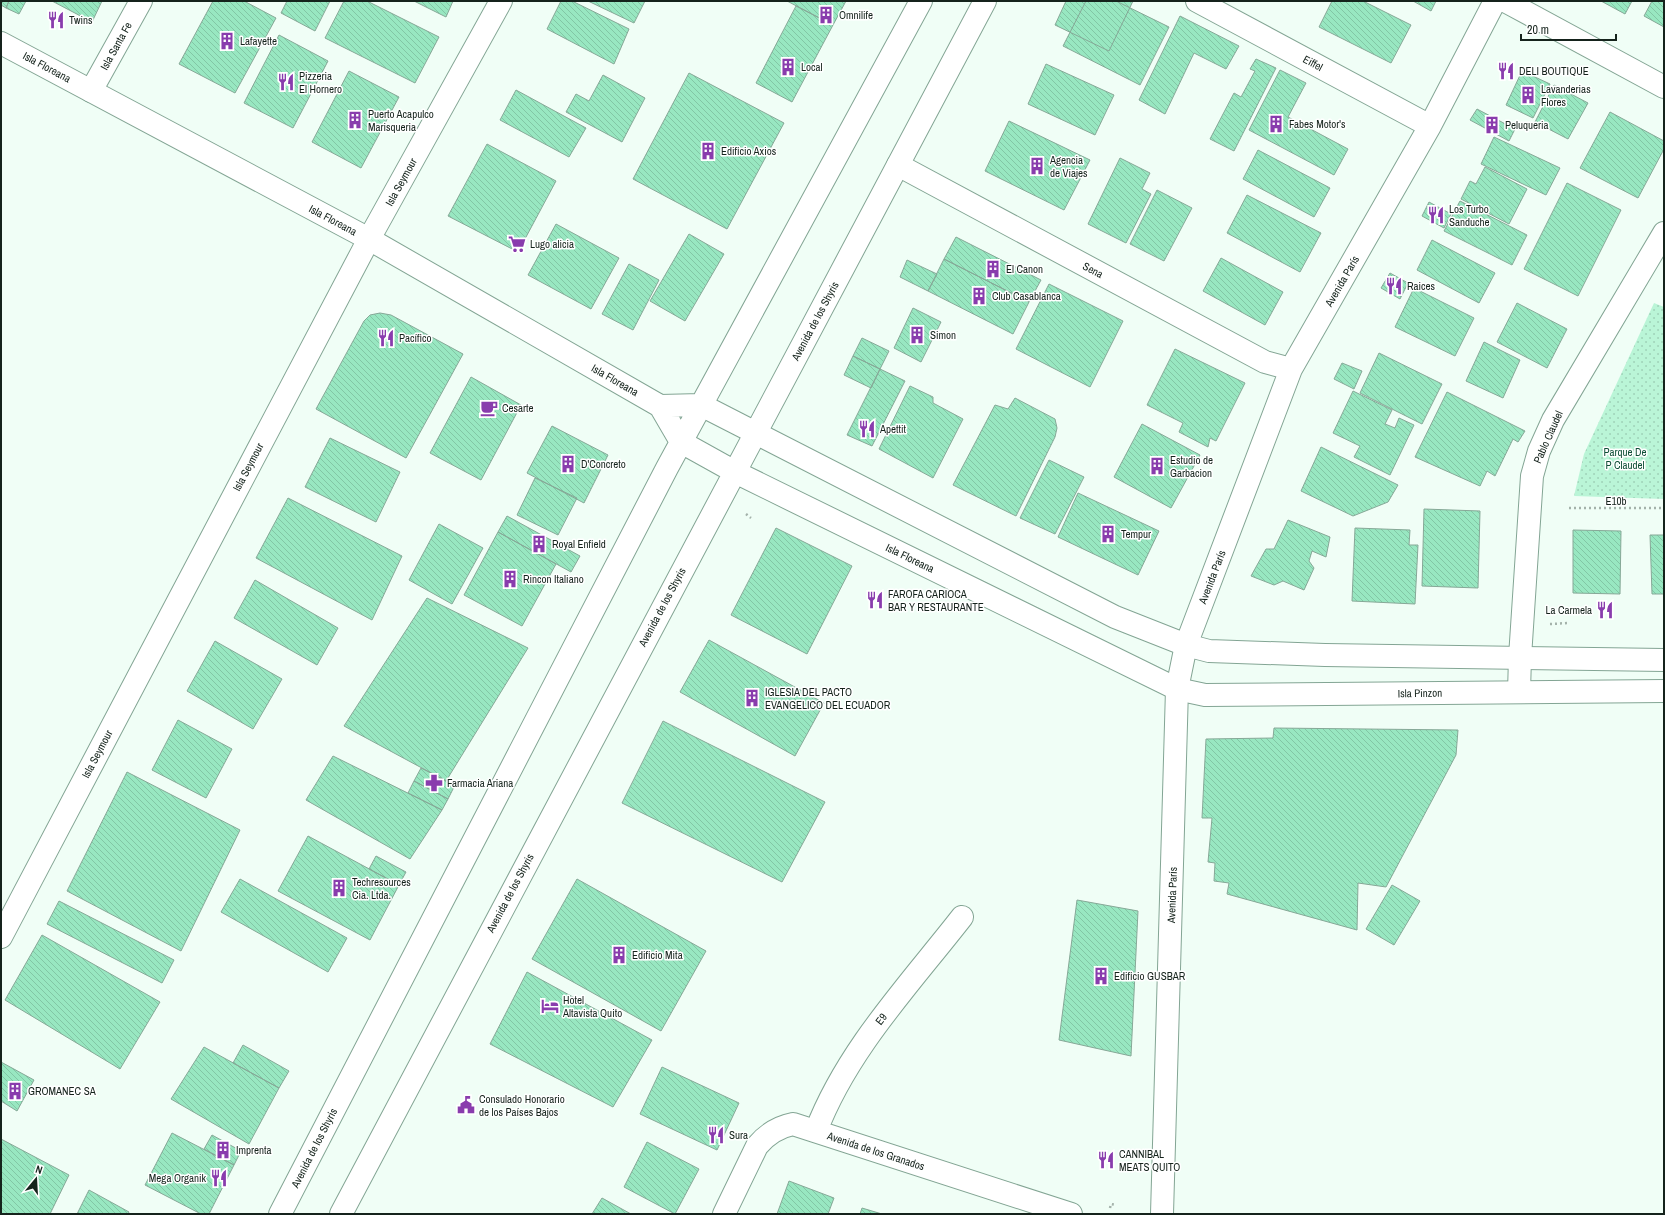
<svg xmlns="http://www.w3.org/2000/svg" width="1665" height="1215" font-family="'Archivo Narrow',sans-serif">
  <defs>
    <pattern id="park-dots" width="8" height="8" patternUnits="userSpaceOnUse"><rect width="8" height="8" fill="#baf5d7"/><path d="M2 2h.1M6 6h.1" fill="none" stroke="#9fd2b8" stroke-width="1.8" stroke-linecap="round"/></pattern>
    <pattern id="building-back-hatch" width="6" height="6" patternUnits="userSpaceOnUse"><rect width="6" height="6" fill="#98e7c1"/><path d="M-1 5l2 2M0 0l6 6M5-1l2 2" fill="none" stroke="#82c6a5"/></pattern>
  </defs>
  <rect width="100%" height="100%" fill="#f0fef6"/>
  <!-- park -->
  <path fill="url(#park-dots)" d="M1654,303l10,4v192l-90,-3 10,-42z"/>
  <!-- building -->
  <path fill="url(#building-back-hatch)" stroke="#86a897" d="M1,1h8l-3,7 -5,-3z
    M9,1h17l-7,13 -13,-6z
    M52,1h50l-10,21z
    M213,1h31l32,17 -41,75 -56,-29z
    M287,1h43l-15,30 -34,-18z
    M344,1h23l72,36 -24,46 -90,-45z
    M414,1h39l-7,16z
    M561,1h11l57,28 -15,35 -67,-35z
    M588,1h57l-11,22z
    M787,1h59l-13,24z
    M1066,1h67l-24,50 -54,-26z
    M1086,1h30l53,26 -29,58 -77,-39z
    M1332,1h31l48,24 -20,38 -72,-36z
    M1413,1h23l-5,10z
    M1601,1h31l-7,13z
    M1652,1h12v26l-20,-11z
    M796,6l37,19 -41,77 -36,-19z
    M1180,16l59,30 -13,23 -32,-16 -29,61 -26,-14z
    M279,35l49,26 -35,67 -49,-25z
    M1256,59l20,9 -42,83 -24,-12 24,-46 7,4 14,-26 -5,-2z
    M1046,64l68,31 -19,40 -67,-31z
    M1280,70l26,13 -18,34 60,32 -14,26 -85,-45z
    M349,71l50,26 -38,71 -49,-26z
    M1522,71l28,13 -17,34 -27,-13z
    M689,73l95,50 -57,106 -94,-50z
    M603,75l42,23 -23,44 -56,-30 10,-18 13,7z
    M1554,85l34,18 -20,36 -33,-17z
    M516,90l70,38 -17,29 -69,-37z
    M1477,109l38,20 -6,12 -39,-21z
    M1610,112l54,29v8l-26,49 -58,-30z
    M1009,121l81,39 -26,50 -79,-39z
    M1494,137l66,31 -14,27 -65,-31z
    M487,144l69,37 -38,71 -70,-36z
    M1258,150l72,38 -16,29 -71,-38z
    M1120,158l30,15 -8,16 9,5 -25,49 -38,-19z
    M1485,167l42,22 -18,35 -48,-25 9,-18 6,3z
    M1567,183l54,27 -43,86 -54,-27z
    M1157,190l35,18 -28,53 -34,-17z
    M1247,195l74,38 -21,39 -73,-39z
    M1460,201l67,34 -15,30 -68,-34z
    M1429,202l22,12 -7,14 -22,-12z
    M556,224l63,34 -28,51 -63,-34z
    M689,234l35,20 -39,67 -35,-20z
    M956,237l85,43 -12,22 -85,-43z
    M1432,240l63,33 -16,30 -62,-33z
    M1221,258l62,34 -18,33 -62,-34z
    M944,259l85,43 -16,32 -85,-43z
    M907,260l30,14 -9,17 -28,-14z
    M629,264l30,16 -26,50 -31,-16z
    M1390,273l18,10 -8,16 -19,-11z
    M1049,284l74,37 -33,66 -74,-38z
    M1414,288l60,30 -19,38 -60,-29z
    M1517,303l50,26 -20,39 -50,-26z
    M913,308l28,14 -20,40 -27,-14z
    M380,313l11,2 72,39 -57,104 -90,-49 48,-88 6,-6z
    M862,338l27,13 -9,18 -27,-13z
    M1484,342l36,18 -17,38 -37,-17z
    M1175,349l70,34 -29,58 -6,-3 -2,9 -29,-15 4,-9 -36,-18z
    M1379,353l63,31 -20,40 -62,-31z
    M853,356l27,13 -9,19 -27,-13z
    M1342,363l20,8 -8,18 -20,-10z
    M880,369l25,12 -33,65 -25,-11z
    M471,377l50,28 -40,75 -51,-27z
    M910,386l23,11v6l30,16 -30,59 -54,-29z
    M1353,391l39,19 -7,14 10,4 4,-10 15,7 -24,50 -36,-18 6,-11 -27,-13z
    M1447,392l78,39 -7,11 -5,-3 -18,37 -8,-5 -7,15 -65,-29z
    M1015,398l40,21 2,9 -2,9 -39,79 -63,-31 42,-80 13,4z
    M1142,424l58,31 -29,53 -57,-31z
    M552,426l56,29 -24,48 -57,-30z
    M330,438l70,34 -24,50 -71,-35z
    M1321,447l77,38 -10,17 -35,14 -52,-25z
    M1049,460l35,17 -29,57 -35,-16z
    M535,478l42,20 -19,37 -41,-20z
    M1078,493l81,38 -21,44 -80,-38z
    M288,498l114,58 -30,64 -116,-62z
    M1424,509l56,2 -2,77 -56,-2z
    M507,516l73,40 -9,16 -73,-40z
    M1288,520l42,17 -4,20 -14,-6 -3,10 5,7 -10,22 -21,-9 -9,4 -23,-9 15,-27h8z
    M439,524l44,24 -31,56 -43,-24z
    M776,528l76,38 -45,88 -76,-39z
    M1355,528l55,2 -1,15h9l-3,59 -63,-3z
    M1573,530l48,1 -1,63 -47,-1z
    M498,532l58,32 -34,62 -58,-31z
    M1650,535h14v59h-12z
    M255,580l83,48 -21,37 -83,-47z
    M427,598l101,50 -82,133 -102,-55z
    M709,640l115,63 -29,53 -115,-64z
    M215,641l67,38 -29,50 -66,-38z
    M178,720l54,29 -26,49 -54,-28z
    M663,721l162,81 -43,80 -160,-79z
    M1274,728l184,2 -2,25 -70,132 -28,-4 -1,47 -130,-36 2,-11 -15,-2 1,-18 -7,-1 4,-44h-10l4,-79 67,-1z
    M333,756l109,54 -32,49 -104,-59z
    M421,768l34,17 -7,14 -34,-18z
    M127,772l113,58 -59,121 -114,-60z
    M414,781l34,18 -6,11 -34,-17z
    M308,836l91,49 -29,55 -92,-49z
    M376,856l30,16 -7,13 -30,-16z
    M240,879l107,59 -19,34 -107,-60z
    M577,879l129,72 -45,80 -129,-72z
    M1392,885l28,16 -26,44 -28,-16z
    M1077,900l61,11 -7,145 -72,-16z
    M59,901l115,59 -12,23 -115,-59z
    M42,935l118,67 -40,67 -115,-69z
    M527,972l125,68 -39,67 -123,-63z
    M243,1045l46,26 -10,17 -46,-25z
    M204,1047l75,41 -30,56 -78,-45z
    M1,1062l33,18 -17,31 -16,-10z
    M662,1067l77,36 -22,47 -77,-36z
    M172,1133l62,32 -25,49h-8l-56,-29z
    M212,1135l29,16 -7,14 -30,-16z
    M1,1139l68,36 -19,39h-49z
    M647,1142l52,27 -24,45 -51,-27z
    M789,1181l45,17 -6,16h-51z
    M89,1190l40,22 -1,2h-51z
    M602,1198l29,16h-39z
    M862,1208l20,6h-22z"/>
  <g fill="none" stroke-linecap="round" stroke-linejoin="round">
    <!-- street casing -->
    <g stroke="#83a594" stroke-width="24">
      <path id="street" d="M1197,1l233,125
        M1505,1l159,86
        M91,91l50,-90
        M898,165l367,197 26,7
        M1519,692l1,-35 12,-181 7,-25 14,-31 111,-187
        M1,937l368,-698 132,-238
        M816,1131c31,-81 93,-146 146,-214
        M724,1214l33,-68c10,-12 21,-19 36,-22l278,90
        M1162,1214l15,-525 9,-44 105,-276 139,-243 65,-125"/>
    </g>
    <!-- secondary casing -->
    <g stroke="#83a594" stroke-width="24">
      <path id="secondary" d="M1,43l368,196 291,167 21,36 54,30 442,217 28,6 459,-4
        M660,406l41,-1 414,212 71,28 23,6 116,4 339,5
        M280,1214l387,-746 254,-467
        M341,1214l644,-1213"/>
    </g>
    <!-- path -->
    <path stroke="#a4b2aa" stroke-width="2.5" stroke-dasharray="2 3" stroke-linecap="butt" d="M1569,508h95
      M746,514l5,4
      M1550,624l19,-1
      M1110,1208l1,-4 5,1"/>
    <!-- street -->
    <use href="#street" stroke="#fff" stroke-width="22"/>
    <!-- secondary -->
    <use href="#secondary" stroke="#fff" stroke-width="22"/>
  </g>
  <!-- icons -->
  <defs>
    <g id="building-bare" transform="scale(1.38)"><path d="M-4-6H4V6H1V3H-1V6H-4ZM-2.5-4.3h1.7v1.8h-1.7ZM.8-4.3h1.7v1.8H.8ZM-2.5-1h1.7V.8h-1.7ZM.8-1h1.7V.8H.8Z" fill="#893cad" stroke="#fff" stroke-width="2.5" paint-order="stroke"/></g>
    <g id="restaurant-bare" transform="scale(1.38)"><path d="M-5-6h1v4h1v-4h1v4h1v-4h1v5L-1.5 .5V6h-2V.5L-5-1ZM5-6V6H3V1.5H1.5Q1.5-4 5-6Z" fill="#893cad" stroke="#fff" stroke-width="2.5" paint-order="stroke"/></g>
    <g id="supermarket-bare" transform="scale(1.38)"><path d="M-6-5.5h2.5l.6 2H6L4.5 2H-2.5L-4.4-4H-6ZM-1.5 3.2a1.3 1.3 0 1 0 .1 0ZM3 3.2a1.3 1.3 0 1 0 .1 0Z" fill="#893cad" stroke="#fff" stroke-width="2.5" paint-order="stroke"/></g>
    <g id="cafe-bare" transform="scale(1.38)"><path d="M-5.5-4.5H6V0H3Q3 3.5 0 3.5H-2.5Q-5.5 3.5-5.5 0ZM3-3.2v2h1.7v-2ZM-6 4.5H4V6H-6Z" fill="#893cad" stroke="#fff" stroke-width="2.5" paint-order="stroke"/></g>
    <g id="pharmacy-bare" transform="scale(1.38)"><path d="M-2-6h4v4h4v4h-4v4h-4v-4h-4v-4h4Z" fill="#893cad" stroke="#fff" stroke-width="2.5" paint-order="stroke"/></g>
    <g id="hotel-bare" transform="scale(1.38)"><path d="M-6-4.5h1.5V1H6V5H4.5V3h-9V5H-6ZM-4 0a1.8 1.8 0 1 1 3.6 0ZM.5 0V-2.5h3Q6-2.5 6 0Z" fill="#893cad" stroke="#fff" stroke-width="2.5" paint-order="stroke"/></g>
    <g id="civic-bare" transform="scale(1.38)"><path d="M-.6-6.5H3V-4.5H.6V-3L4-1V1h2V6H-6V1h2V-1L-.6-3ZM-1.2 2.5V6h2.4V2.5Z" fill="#893cad" stroke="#fff" stroke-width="2.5" paint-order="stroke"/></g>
  </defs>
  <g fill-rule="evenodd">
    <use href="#building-bare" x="826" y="15"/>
    <use href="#restaurant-bare" x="56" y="20"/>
    <use href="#building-bare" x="227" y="41"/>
    <use href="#building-bare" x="788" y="67"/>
    <use href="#restaurant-bare" x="1506" y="71"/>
    <use href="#restaurant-bare" x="286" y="82"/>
    <use href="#building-bare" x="1528" y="95"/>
    <use href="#building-bare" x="355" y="120"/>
    <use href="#building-bare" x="1276" y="124"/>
    <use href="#building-bare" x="1492" y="125"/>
    <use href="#building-bare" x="708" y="151"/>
    <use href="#building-bare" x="1037" y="166"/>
    <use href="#restaurant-bare" x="1436" y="215"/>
    <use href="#supermarket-bare" x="517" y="244"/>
    <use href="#building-bare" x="993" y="269"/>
    <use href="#restaurant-bare" x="1394" y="286"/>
    <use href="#building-bare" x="979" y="296"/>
    <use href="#building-bare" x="917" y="335"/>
    <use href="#restaurant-bare" x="386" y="338"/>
    <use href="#cafe-bare" x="489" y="408"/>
    <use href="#restaurant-bare" x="867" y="429"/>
    <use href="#building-bare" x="568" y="464"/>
    <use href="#building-bare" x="1157" y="466"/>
    <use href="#building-bare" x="1108" y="534"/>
    <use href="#building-bare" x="539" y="544"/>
    <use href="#building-bare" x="510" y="579"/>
    <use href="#restaurant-bare" x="875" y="600"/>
    <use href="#restaurant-bare" x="1605" y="610"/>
    <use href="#building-bare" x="752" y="698"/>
    <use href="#pharmacy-bare" x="434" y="783"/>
    <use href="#building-bare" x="339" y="888"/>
    <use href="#building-bare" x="619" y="955"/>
    <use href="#building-bare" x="1101" y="976"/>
    <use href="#hotel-bare" x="550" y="1006"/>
    <use href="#building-bare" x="15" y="1091"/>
    <use href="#civic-bare" x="466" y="1105"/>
    <use href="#restaurant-bare" x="716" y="1135"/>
    <use href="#building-bare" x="223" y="1150"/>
    <use href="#restaurant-bare" x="1106" y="1160"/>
    <use href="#restaurant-bare" x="219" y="1178"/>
  </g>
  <g text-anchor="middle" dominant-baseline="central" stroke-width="3" stroke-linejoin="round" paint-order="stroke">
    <!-- poi labels -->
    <g font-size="11" fill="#15231c" stroke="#fff" text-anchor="start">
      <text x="839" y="15">Omnilife</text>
      <text x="69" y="20">Twins</text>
      <text x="240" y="41">Lafayette</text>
      <text x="801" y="67">Local</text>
      <text x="1519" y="71">DELI BOUTIQUE</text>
      <text x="299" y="76">Pizzeria<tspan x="299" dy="13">El Hornero</tspan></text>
      <text x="1541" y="89">Lavanderias<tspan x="1541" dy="13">Flores</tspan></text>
      <text x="368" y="114">Puerto Acapulco<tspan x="368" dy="13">Marisqueria</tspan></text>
      <text x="1289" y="124">Fabes Motor's</text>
      <text x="1505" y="125">Peluqueria</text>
      <text x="721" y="151">Edificio Axios</text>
      <text x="1050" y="160">Agencia<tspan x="1050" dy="13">de Viajes</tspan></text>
      <text x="1449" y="209">Los Turbo<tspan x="1449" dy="13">Sanduche</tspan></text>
      <text x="530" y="244">Lugo alicia</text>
      <text x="1006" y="269">El Canon</text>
      <text x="1407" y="286">Raices</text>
      <text x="992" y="296">Club Casablanca</text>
      <text x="930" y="335">Simon</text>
      <text x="399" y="338">Pacífico</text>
      <text x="502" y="408">Cesarte</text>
      <text x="880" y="429">Apettit</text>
      <text x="1170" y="460">Estudio de<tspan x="1170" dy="13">Garbacion</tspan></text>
      <text x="581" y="464">D'Concreto</text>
      <text x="1121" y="534">Tempur</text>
      <text x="552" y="544">Royal Enfield</text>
      <text x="523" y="579">Rincon Italiano</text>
      <text x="888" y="594">FAROFA CARIOCA<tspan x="888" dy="13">BAR Y RESTAURANTE</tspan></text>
      <text x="1592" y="610" text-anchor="end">La Carmela</text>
      <text x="765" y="692">IGLESIA DEL PACTO<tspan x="765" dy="13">EVANGELICO DEL ECUADOR</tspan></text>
      <text x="447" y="783">Farmacia Ariana</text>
      <text x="352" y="882">Techresources<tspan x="352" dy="13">Cia. Ltda.</tspan></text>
      <text x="632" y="955">Edificio Mita</text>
      <text x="1114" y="976">Edificio GUSBAR</text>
      <text x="563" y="1000">Hotel<tspan x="563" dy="13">Altavista Quito</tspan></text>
      <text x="28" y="1091">GROMANEC SA</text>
      <text x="479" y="1099">Consulado Honorario<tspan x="479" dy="13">de los Países Bajos</tspan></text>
      <text x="729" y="1135">Sura</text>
      <text x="236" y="1150">Imprenta</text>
      <text x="1119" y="1154">CANNIBAL<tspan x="1119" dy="13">MEATS QUITO</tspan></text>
      <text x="206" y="1178" text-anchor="end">Mega Organik</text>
    </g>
    <!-- street labels -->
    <g font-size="11" fill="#15231c" stroke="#fff">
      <text transform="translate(116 46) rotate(-61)">Isla Santa Fe</text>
      <text transform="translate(1313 63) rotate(28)">Eiffel</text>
      <text transform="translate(47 67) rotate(28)">Isla Floreana</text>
      <text transform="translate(401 182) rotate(-61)">Isla Seymour</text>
      <text transform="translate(333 220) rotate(28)">Isla Floreana</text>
      <text transform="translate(1093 270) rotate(28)">Sena</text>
      <text transform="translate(1342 281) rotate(-60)">Avenida París</text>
      <text transform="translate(815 321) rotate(-62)">Avenida de los Shyris</text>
      <text transform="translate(615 380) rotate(30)">Isla Floreana</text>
      <text transform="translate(1548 437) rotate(-66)">Pablo Claudel</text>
      <text transform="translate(248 467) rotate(-62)">Isla Seymour</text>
      <text x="1616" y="501">E10b</text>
      <text transform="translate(910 558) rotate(26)">Isla Floreana</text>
      <text transform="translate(1212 577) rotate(-69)">Avenida París</text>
      <text transform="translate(662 607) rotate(-62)">Avenida de los Shyris</text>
      <text transform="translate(1420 693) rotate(-1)">Isla Pinzon</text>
      <text transform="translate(97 754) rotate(-62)">Isla Seymour</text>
      <text transform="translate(510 893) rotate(-62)">Avenida de los Shyris</text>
      <text transform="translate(1172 895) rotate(-88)">Avenida París</text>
      <text transform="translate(881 1019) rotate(-52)">E9</text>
      <text transform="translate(314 1148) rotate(-63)">Avenida de los Shyris</text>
      <text transform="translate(876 1151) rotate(18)">Avenida de los Granados</text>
    </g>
    <!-- park labels -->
    <g font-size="11" fill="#0e4e36" stroke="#fff">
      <text x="1625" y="452">Parque De<tspan x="1625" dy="13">P Claudel</tspan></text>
    </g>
  </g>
  <!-- border -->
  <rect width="1665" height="1215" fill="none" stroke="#15231c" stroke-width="4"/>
  <!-- north arrow -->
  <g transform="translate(36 1179) rotate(18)" stroke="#ffffff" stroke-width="3" paint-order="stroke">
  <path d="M0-3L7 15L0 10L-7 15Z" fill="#15231c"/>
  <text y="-6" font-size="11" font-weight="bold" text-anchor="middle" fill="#15231c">N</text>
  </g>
  <!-- scale -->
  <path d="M1521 34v6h95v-6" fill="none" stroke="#15231c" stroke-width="2"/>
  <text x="1527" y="34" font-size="12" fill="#15231c" stroke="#ffffff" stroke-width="3" paint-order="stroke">20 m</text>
</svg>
